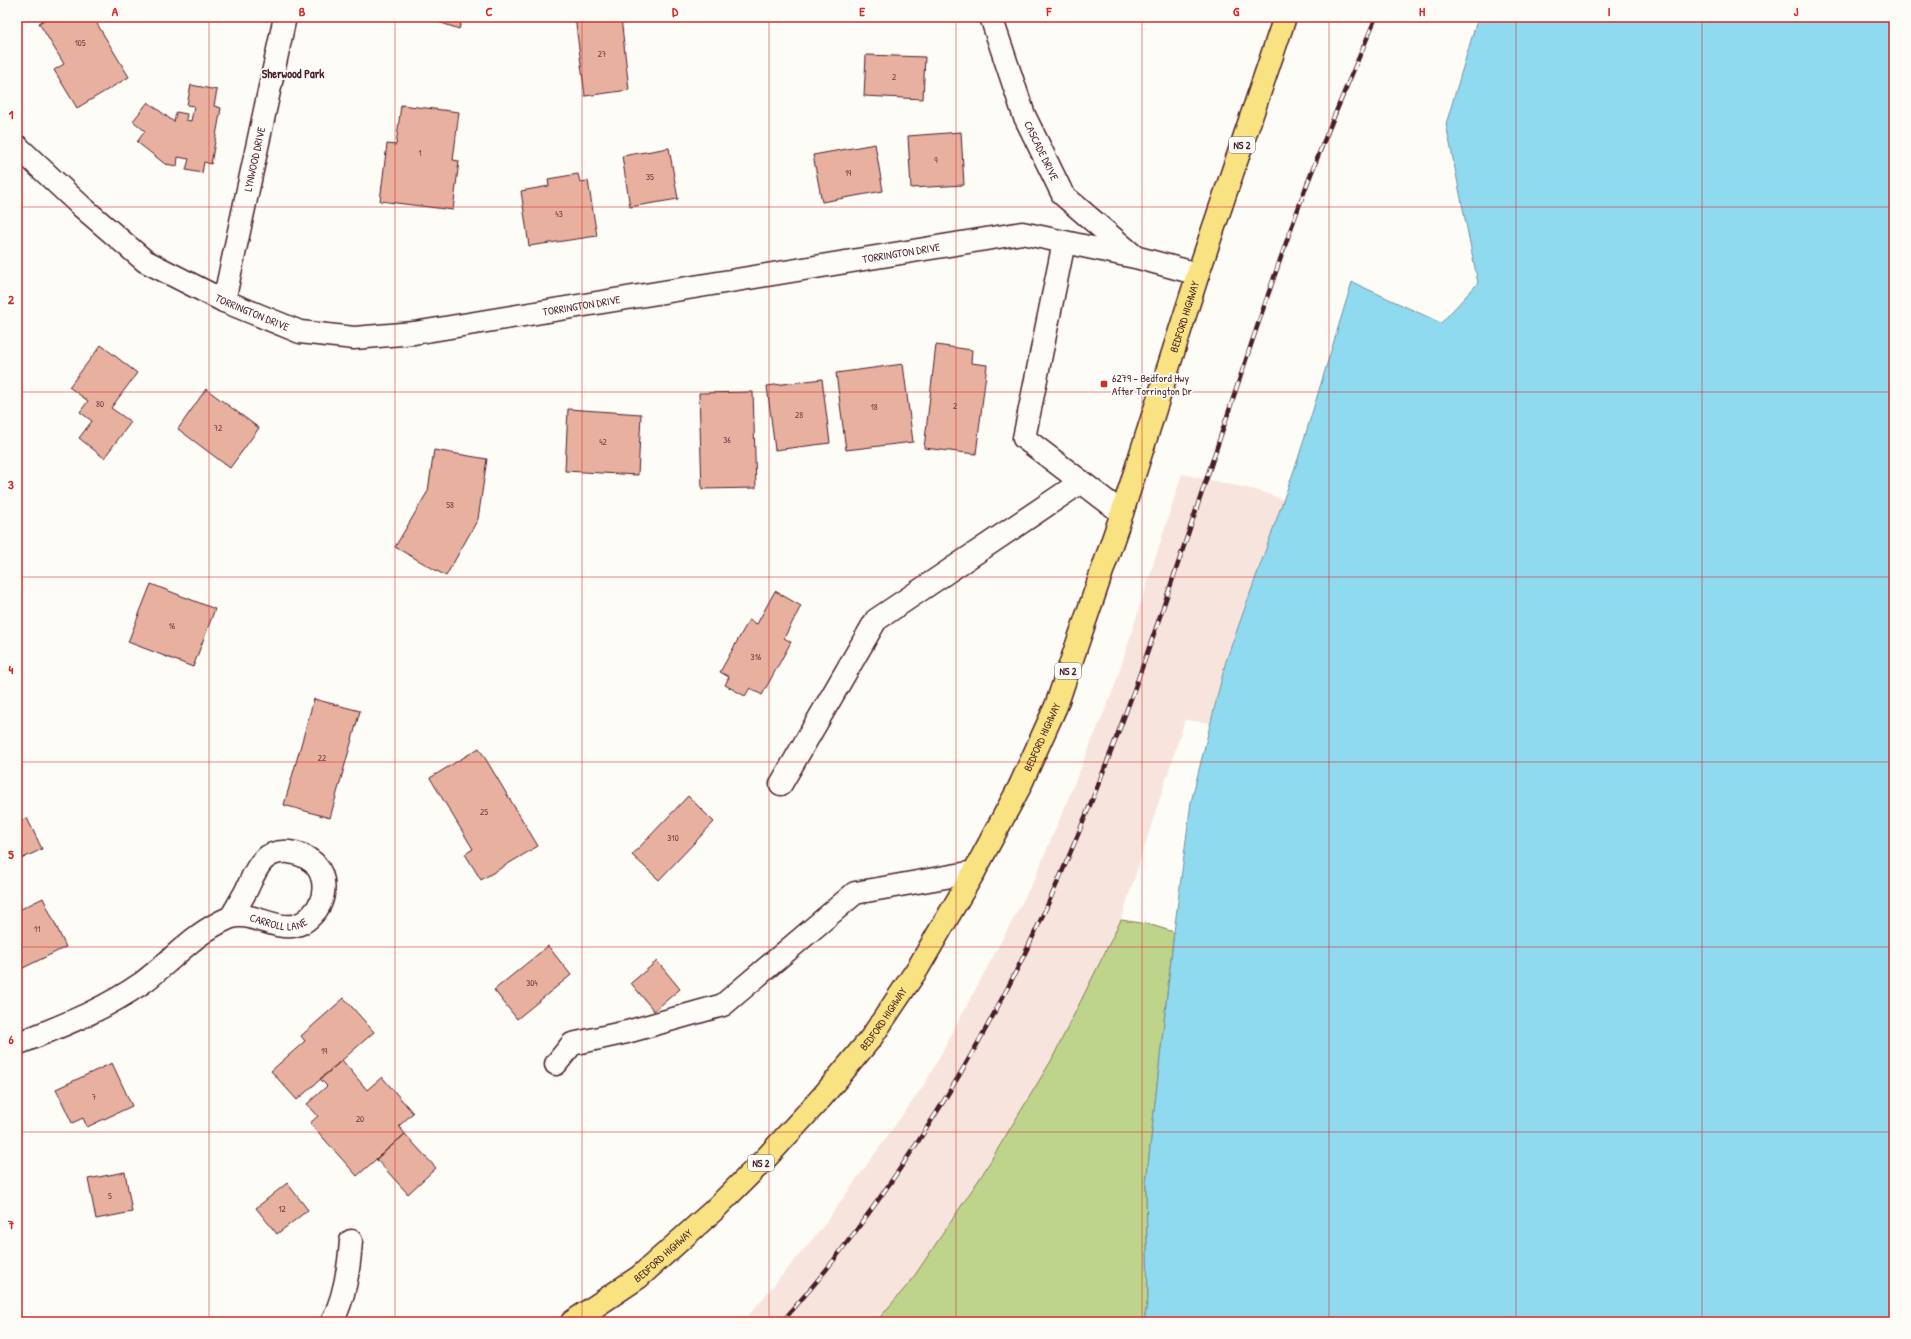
<svg xmlns="http://www.w3.org/2000/svg" width="1911" height="1339" font-family="'Patrick Hand',sans-serif">
  <rect width="100%" height="100%" fill="#fdfcf7"/>
  <filter id="ink" filterUnits="userSpaceOnUse"><feTurbulence type="fractalNoise" baseFrequency=".025" numOctaves="2"/><feDisplacementMap in="SourceGraphic" scale="8" xChannelSelector="R" yChannelSelector="G"/><feConvolveMatrix kernelMatrix="1 2 1 2 8 2 1 2 1" color-interpolation-filters="sRGB"/></filter>
  <g filter="url(#ink)">
    <!-- built -->
    <path fill="#f7e5dd" d="M1182,474l78,17 24,9 -58,161 -16,62 -25,-3 -64,200 -70,141 -69,114 -71,106 -35,41h-133l78,-93 105,-147 109,-204 79,-190z"/>
    <!-- green -->
    <path fill="#bdd48a" stroke="#847a5a" d="M1121,920l27,4 26,8 -28,252 2,114 -4,24h-268l35,-41 71,-106 69,-114z"/>
    <!-- water -->
    <path fill="#8fdaef" stroke="#738fa1" d="M1478,17h416v1305h-750l4,-24 -2,-114 28,-252 17,-130 35,-141 72,-202 54,-177 89,41 37,-40 -32,-159z"/>
    <!-- building -->
    <path fill="#e8b09f" stroke="#4a1f2b" d="M49,17h44l36,60 -52,31 -23,-38 10,-6 -25,-41z
      M424,17h39l-4,12z
      M575,17h46l8,73 -44,6z
      M866,55l59,2 -2,42 -59,-3z
      M191,85l26,5 -3,16 7,2 -10,56 -7,-2 -2,11 -16,-3 3,-11 -11,-2 -1,9 -12,-2 -28,-22 8,-11 -12,-10 15,-19 26,20 2,-10 11,2 -1,6 5,1 3,-15 -7,-1z
      M401,105l58,7 -6,48 6,1 -6,49 -73,-9 7,-57 9,1z
      M961,132l3,53 -53,3 -3,-52z
      M875,144l8,47 -61,11 -9,-47z
      M669,148l9,51 -48,8 -8,-51z
      M578,174l2,8 8,-1 9,55 -68,10 -8,-55 28,-5 -1,-7z
      M101,345l36,28 -26,35 20,14 -27,36 -25,-20 13,-17 -12,-9 8,-11 -19,-14z
      M936,345l36,5 -1,13 16,2 -11,89 -52,-6z
      M903,364l10,78 -67,8 -10,-77z
      M822,379l8,64 -55,7 -8,-64z
      M206,389l53,39 -29,40 -52,-39z
      M753,392l3,96 -54,1 -3,-96z
      M568,409l73,5 -3,61 -73,-4z
      M434,450l53,9 -9,60 -32,57 -51,-29 33,-56z
      M151,584l64,25 -22,58 -65,-25z
      M775,591l26,15 -17,32 7,4 -29,53 -12,-7 -5,8 -20,-11 4,-8 -9,-5 29,-52 8,4z
      M314,699l46,12 -30,107 -46,-13z
      M479,748l59,98 -57,34 -16,-26 8,-5 -43,-71z
      M688,796l26,26 -55,58 -27,-25z
      M27,818l15,31 -25,12v-38z
      M43,898l23,49 -43,21 -6,-13v-44z
      M548,946l23,29 -54,44 -23,-29z
      M657,961l23,28 -26,22 -23,-28z
      M344,998l30,34 -77,68 -26,-29 34,-30 -4,-5z
      M342,1060l25,30 15,-13 31,36 -14,13 6,8 -48,42 -47,-53 8,-7 -11,-12 20,-18 -7,-7z
      M112,1063l20,43 -45,21 -4,-9 -11,5 -16,-34z
      M405,1134l31,34 -28,26 -32,-35z
      M125,1172l7,40 -36,7 -8,-40z
      M287,1183l21,27 -31,24 -21,-26z"/>
    <g fill="none" stroke-linecap="round" stroke-linejoin="round">
      <!-- minor casing -->
      <g stroke="#4a1f2b" stroke-width="25">
        <g id="minor">
          <path id="s1" d="M991,17l33,98 39,80 70,60"/>
          <path id="s2" d="M17,146l64,60 64,55 79,40 76,31 54,6 60,-5 608,-100 113,24 63,17"/>
          <path d="M1064,242l-40,196 98,75"/>
          <path id="s3" d="M224,301l61,-284"/>
          <path d="M781,784l95,-164 205,-138"/>
          <path id="s4" d="M17,1044c46,-19 83,-32 125,-61 30,-22 50,-49 87,-65 26,-11 57,26 83,-3 14,-14 16,-37 2,-52 -7,-6 -16,-10 -25,-11 -28,-2 -33,18 -43,39 -5,9 -10,18 -15,26"/>
          <path d="M556,1064l16,-20 55,-12 96,-27 132,-112 119,-21"/>
          <path d="M332,1322c13,-25 17,-53 19,-81"/>
        </g>
      </g>
      <!-- major casing -->
      <g stroke="#4a1f2b" stroke-width="25">
        <g id="major">
          <path id="s5" d="M572,1322l67,-45 74,-66 53,-53 56,-61 49,-59 47,-70 56,-96 45,-84 37,-82 66,-193 76,-239 87,-257"/>
        </g>
      </g>
      <!-- minor -->
      <use href="#minor" stroke="#fdfcf7" stroke-width="22"/>
      <!-- major -->
      <use href="#major" stroke="#f8e281" stroke-width="22"/>
      <!-- rail casing -->
      <g stroke="#4a1f2b" stroke-width="4.5">
        <path id="rail" d="M782,1322c17,-20 35,-40 51,-61 75,-97 142,-204 195,-314 115,-241 183,-499 274,-749 22,-61 49,-121 74,-181"/>
      </g>
      <!-- rail -->
      <use href="#rail" stroke="#fdfcf7" stroke-width="3" stroke-dasharray="9" stroke-linecap="butt"/>
    </g>
  </g>
  <!-- grid -->
  <path fill="none" stroke="#d62828" stroke-width="1" stroke-opacity="0.55" d="M209,17v1305M395,17v1305M582,17v1305M769,17v1305M956,17v1305M1142,17v1305M1329,17v1305M1516,17v1305M1702,17v1305M17,207h1877M17,392h1877M17,577h1877M17,762h1877M17,947h1877M17,1132h1877"/>
  <!-- markers -->
  <rect fill="#c8321e" stroke="#fdfcf7" stroke-width="1.5" x="1100" y="380" width="8" height="8" rx="2"/>
  <g text-anchor="middle" dominant-baseline="central" stroke-width="3.5" stroke-linejoin="round" paint-order="stroke">
    <!-- number labels -->
    <g font-size="9" fill="#724348">
      <text x="80" y="43">105</text>
      <text x="602" y="54">27</text>
      <text x="894" y="77">2</text>
      <text x="420" y="153">1</text>
      <text x="936" y="160">9</text>
      <text x="848" y="173">19</text>
      <text x="650" y="177">35</text>
      <text x="559" y="214">43</text>
      <text x="100" y="404">80</text>
      <text x="955" y="406">2</text>
      <text x="874" y="407">18</text>
      <text x="799" y="415">28</text>
      <text x="218" y="428">72</text>
      <text x="727" y="440">36</text>
      <text x="603" y="442">42</text>
      <text x="450" y="505">58</text>
      <text x="172" y="626">16</text>
      <text x="756" y="657">316</text>
      <text x="322" y="758">22</text>
      <text x="484" y="812">25</text>
      <text x="673" y="838">310</text>
      <text x="37" y="929">11</text>
      <text x="532" y="983">304</text>
      <text x="324" y="1051">19</text>
      <text x="94" y="1097">7</text>
      <text x="360" y="1119">20</text>
      <text x="110" y="1196">5</text>
      <text x="282" y="1209">12</text>
    </g>
    <!-- shield labels -->
    <g fill="#fdfcf7" stroke="#806168" stroke-width="1">
      <rect x="1229" y="137" width="26" height="16" rx="3"/>
      <rect x="1055" y="663" width="26" height="16" rx="3"/>
      <rect x="748" y="1155" width="26" height="16" rx="3"/>
    </g>
    <g font-size="10" font-weight="bold" fill="#4a1f2b">
      <text x="1242" y="145">NS 2</text>
      <text x="1068" y="671">NS 2</text>
      <text x="761" y="1163">NS 2</text>
    </g>
    <!-- street labels -->
    <g font-size="11" fill="#4a1f2b" stroke="#fdfcf7">
      <text stroke="none"><textPath href="#s1" startOffset="143">CASCADE DRIVE</textPath></text>
      <text stroke="none"><textPath href="#s3" startOffset="145">LYNWOOD DRIVE</textPath></text>
      <text stroke="none"><textPath href="#s2" startOffset="951">TORRINGTON DRIVE</textPath></text>
      <text stroke="none"><textPath href="#s2" startOffset="627">TORRINGTON DRIVE</textPath></text>
      <text stroke="none"><textPath href="#s2" startOffset="291">TORRINGTON DRIVE</textPath></text>
      <text stroke="none"><textPath href="#s5" startOffset="1205">BEDFORD HIGHWAY</textPath></text>
      <text stroke="none"><textPath href="#s5" startOffset="761">BEDFORD HIGHWAY</textPath></text>
      <text stroke="none"><textPath href="#s4" startOffset="299">CARROLL LANE</textPath></text>
      <text stroke="none"><textPath href="#s5" startOffset="437">BEDFORD HIGHWAY</textPath></text>
      <text stroke="none"><textPath href="#s5" startOffset="113">BEDFORD HIGHWAY</textPath></text>
    </g>
    <!-- poi labels -->
    <g font-size="11" fill="#4a1f2b" stroke="#fdfcf7" text-anchor="start">
      <text x="1112" y="378">6279 - Bedford Hwy<tspan x="1112" dy="13">After Torrington Dr</tspan></text>
    </g>
    <!-- neighbourhood labels -->
    <g font-size="12" font-weight="bold" fill="#4a1f2b" stroke="#fdfcf7">
      <text x="293" y="73">Sherwood Park</text>
    </g>
  </g>
  <!-- margin -->
  <rect width="1911" height="1339" fill="none" stroke="#fdfcf7" stroke-width="44"/>
  <rect x="22" y="22" width="1867" height="1295" fill="none" stroke="#d62828" stroke-width="1.5"/>
  <g font-size="13" text-anchor="middle" font-weight="bold" fill="#d62828">
    <text x="115" y="16">A</text>
    <text x="302" y="16">B</text>
    <text x="489" y="16">C</text>
    <text x="675" y="16">D</text>
    <text x="862" y="16">E</text>
    <text x="1049" y="16">F</text>
    <text x="1236" y="16">G</text>
    <text x="1422" y="16">H</text>
    <text x="1609" y="16">I</text>
    <text x="1796" y="16">J</text>
    <text x="11" y="119">1</text>
    <text x="11" y="304">2</text>
    <text x="11" y="489">3</text>
    <text x="11" y="674">4</text>
    <text x="11" y="859">5</text>
    <text x="11" y="1044">6</text>
    <text x="11" y="1229">7</text>
  </g>
</svg>
